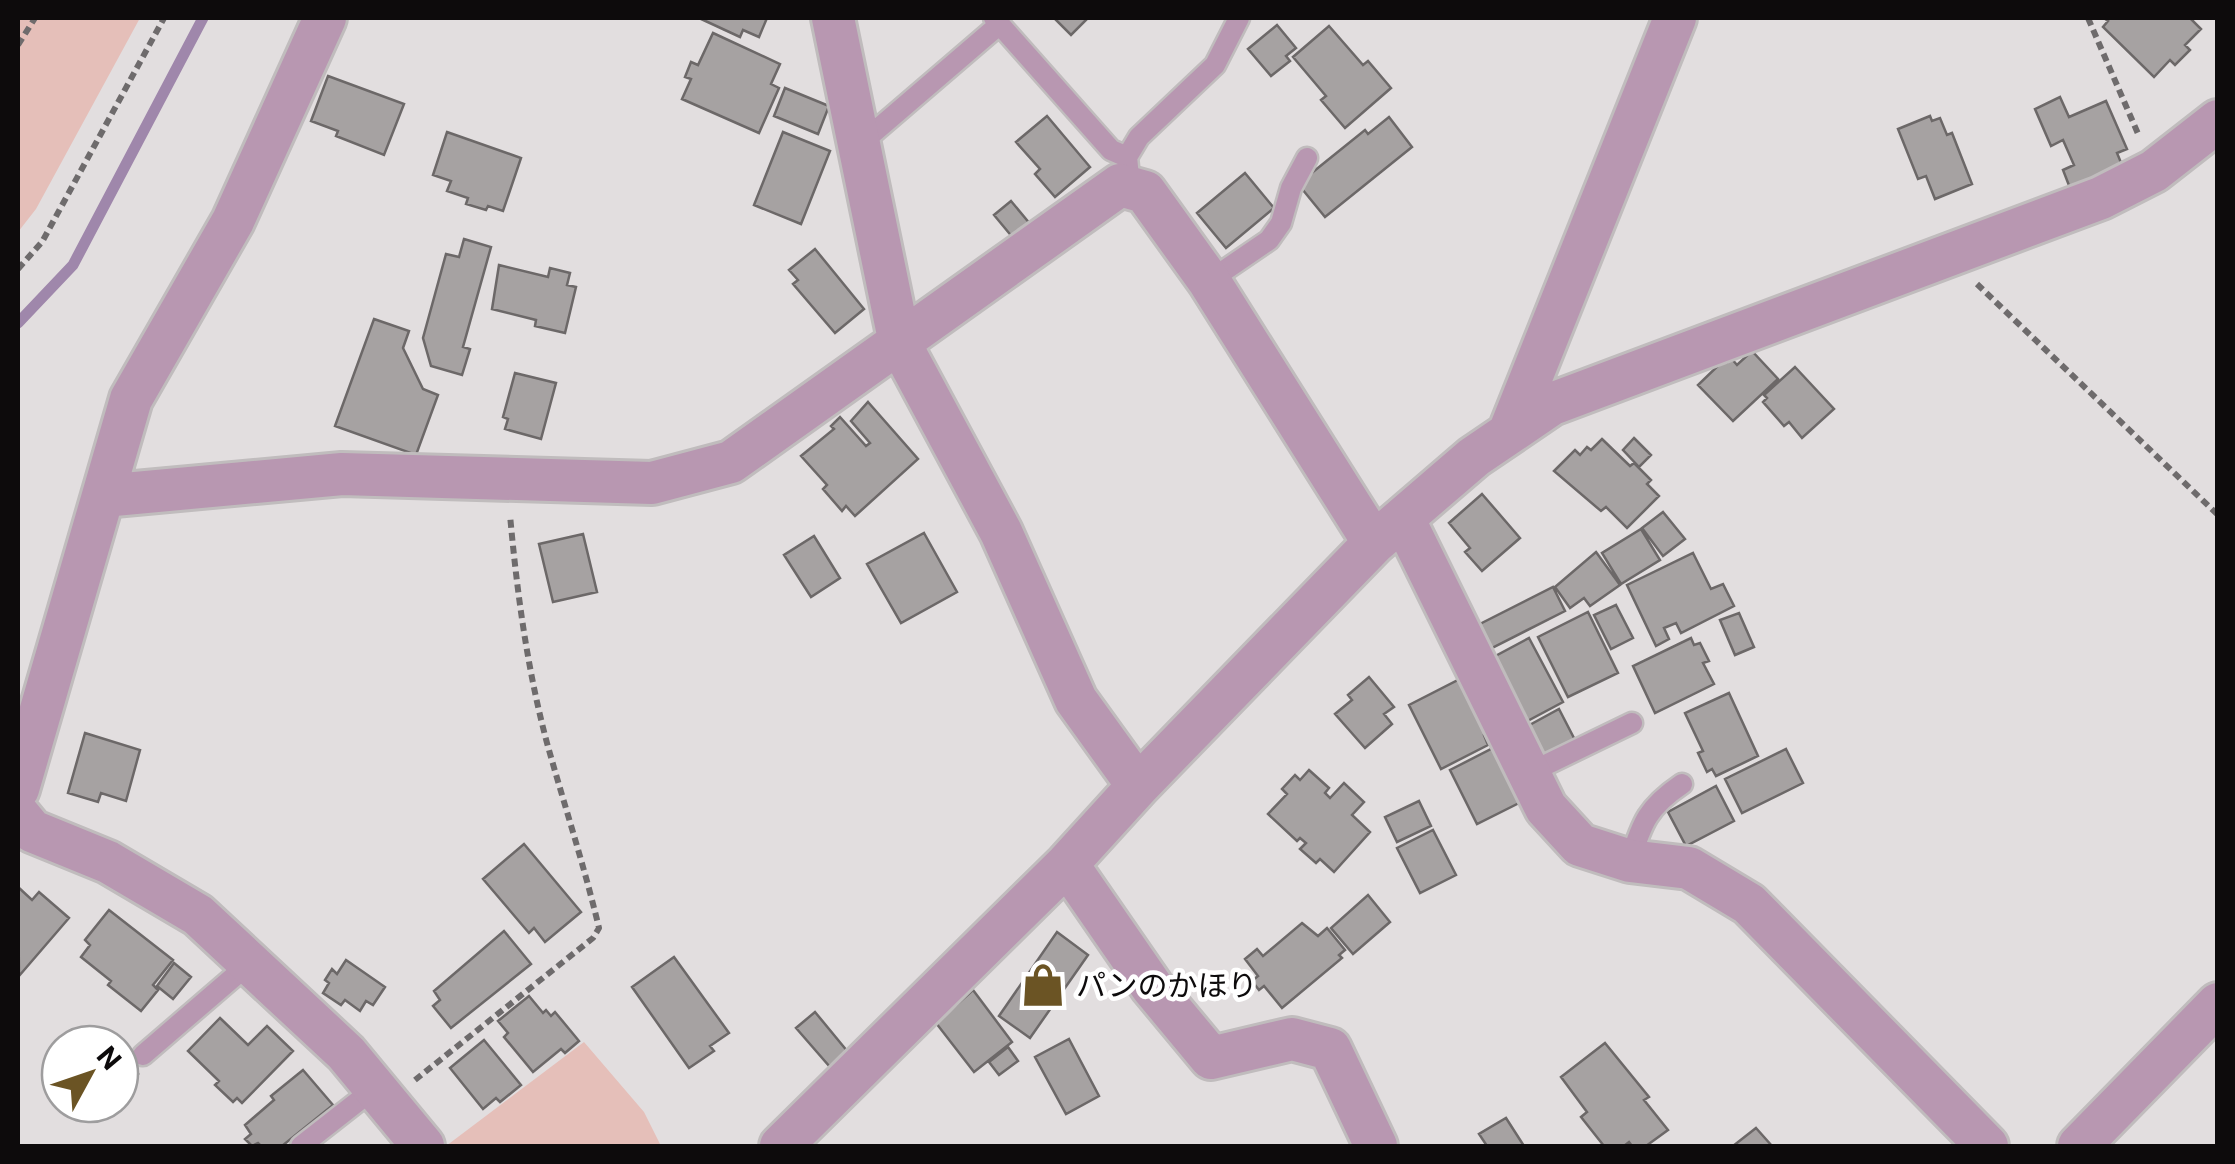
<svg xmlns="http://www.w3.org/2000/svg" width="2235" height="1164" font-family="Roboto,'Noto Sans JP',sans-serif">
  <rect width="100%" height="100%" fill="#e2dedf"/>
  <!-- green -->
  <path fill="#e5bfb9" d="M18,18h122l-104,191 -18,23z
    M584,1042l60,70 17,34h-215z"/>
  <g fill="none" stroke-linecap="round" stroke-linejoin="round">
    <!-- stream -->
    <path stroke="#9f87ab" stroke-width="11" d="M18,323l55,-58 130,-247"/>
  </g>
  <!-- building -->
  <path fill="#a6a2a2" stroke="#6c6868" stroke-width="2.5" d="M699,18h68l-8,19 -16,-7 -3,7z
    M1054,18h34l-17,17z
    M2104,18h86l11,11 -16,16 5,5 -15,15 -5,-5 -16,17 -51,-50 5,-6z
    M1277,25l19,23 -10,8 4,5 -19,15 -23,-27z
    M1329,26l34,39 5,-4 23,27 -46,40 -24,-28 5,-4 -33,-39z
    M713,33l67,31 -9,20 8,4 -20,45 -77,-34 9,-20 -6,-2 6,-15 7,3z
    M328,76l76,28 -20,51 -48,-19 2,-5 -27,-10z
    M785,88l44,18 -11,28 -44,-18z
    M2060,97l9,20 37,-16 21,48 -10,4 5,12 -52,23 -7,-18 11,-5 -11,-25 -12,6 -16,-37z
    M1047,116l43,51 -35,30 -20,-23 5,-5 -24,-27z
    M1930,116l2,5 8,-3 7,17 5,-2 20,51 -37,15 -9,-23 -8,3 -20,-50z
    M1389,117l23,30 -87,70 -27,-33 67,-54 3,4z
    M447,132l74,26 -18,53 -15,-5 -2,4 -20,-6 2,-6 -21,-7 4,-10 -18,-6z
    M783,132l47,19 -29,73 -47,-19z
    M1245,173l29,35 -48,40 -29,-35z
    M1011,201l20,24 -17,14 -20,-24z
    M464,239l27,8 -28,100 7,2 -8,26 -31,-9 -8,-28 23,-84 13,3z
    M815,249l49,60 -29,24 -42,-49 5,-4 -9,-10z
    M499,265l49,12 2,-9 20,5 -3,12 9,2 -11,46 -30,-7 1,-6 -44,-11z
    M374,319l35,12 -6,17 20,41 15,6 -22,60 -81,-29z
    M1752,351l26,28 -45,42 -35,-36 27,-26 2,3 4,-4 6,7z
    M1795,367l39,42 -32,29 -13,-16 -5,4 -21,-24 4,-4 -3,-3z
    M515,373l41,10 -15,56 -36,-10 3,-10 -5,-2z
    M868,402l50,57 -63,57 -9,-10 -4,5 -19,-22 4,-4 -26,-29 33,-27 -3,-3 9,-9 26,29 4,-3 -19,-22z
    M1634,438l17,17 -12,12 -16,-17z
    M1602,439l28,27 4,-3 17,17 -4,4 12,12 -32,32 -21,-21 -5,4 -47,-40 21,-21 5,5 7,-8 4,3z
    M1482,494l38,44 -38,33 -17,-19 5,-4 -21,-25z
    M1663,512l22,27 -22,17 -21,-28z
    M1641,529l19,31 -39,24 -19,-31z
    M924,533l33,59 -56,31 -34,-59z
    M583,534l14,58 -44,10 -14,-58z
    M814,536l26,42 -29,19 -27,-42z
    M1596,552l24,33 -30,21 -6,-8 -14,10 -15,-21z
    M1693,553l18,36 12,-5 11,22 -53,27 -5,-10 -12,5 5,11 -13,7 -29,-61z
    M1553,587l12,24 -81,41 -12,-24z
    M1616,605l17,33 -22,11 -17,-34z
    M1588,612l30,61 -50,24 -30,-60z
    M1739,613l15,34 -19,8 -15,-35z
    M1529,638l34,64 -41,22 -34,-64z
    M1691,638l3,7 6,-2 9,18 -6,2 11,21 -59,29 -22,-47z
    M1369,677l25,30 -10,7 8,10 -27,24 -30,-34 17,-14 -4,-5z
    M1460,679l28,54 -4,2 4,10 -47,24 -32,-64z
    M1729,693l29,63 -42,20 -4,-7 -5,3 -9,-19 5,-2 -18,-38z
    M1559,709l17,33 -33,18 -17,-33z
    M85,733l55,17 -14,51 -25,-8 -3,9 -30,-9z
    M1495,747l28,54 -46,23 -27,-54z
    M1786,749l17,34 -61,30 -17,-34z
    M1309,770l20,18 -4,5 5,5 14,-15 20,19 -12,13 18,17 -36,40 -14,-13 -4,4 -16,-14 6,-6 -6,-5 -3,3 -29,-27 19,-20 -5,-5 13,-14 5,5z
    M1716,786l18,35 -48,25 -18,-34z
    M1419,801l12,25 -34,16 -12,-25z
    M1433,830l23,45 -36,18 -23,-45z
    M524,844l57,68 -36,30 -11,-14 -5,5 -46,-54z
    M18,887l14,13 7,-8 30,26 -50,58z
    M1368,895l22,27 -37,32 -22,-26z
    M109,910l64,50 -20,25 5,5 -17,21 -33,-26 3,-4 -30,-24 9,-12 -5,-5z
    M1302,923l16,13 9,-8 18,22 -6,5 3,3 -60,50 -18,-22 -5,4 -7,-9 6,-5 -13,-17 12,-10 6,7z
    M504,931l27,33 -80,64 -18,-22 7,-6 -6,-9z
    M1057,932l31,23 -58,83 -31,-22z
    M674,957l55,76 -19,13 4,5 -25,17 -57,-81z
    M346,960l39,27 -12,18 -7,-4 -6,10 -15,-11 -4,5 -18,-12 6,-10 -4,-3 7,-11 5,5z
    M174,963l17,14 -18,22 -16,-13z
    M973,990l39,52 -38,30 -38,-49z
    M529,996l14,17 3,-3 5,6 4,-4 24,29 -14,12 -4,-4 -28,23 -29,-35 4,-4 -10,-12z
    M815,1012l33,40 -18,15 -34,-39z
    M220,1018l28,27 19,-19 26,25 -51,52 -5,-5 -4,4 -18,-17 4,-4 -31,-30z
    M1069,1039l30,57 -33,18 -31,-57z
    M484,1040l37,45 -21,17 -4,-4 -13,11 -33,-41z
    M1605,1043l44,54 -5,3 24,30 -22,16h-14l-3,-4 -5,4h-20l-23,-29 6,-5 -26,-35z
    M1008,1047l10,14 -19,14 -10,-13z
    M120,1055l18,19 -18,16z
    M303,1070l30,35 -51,41h-21l-3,-3 -6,3 -7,-7 6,-5 -6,-9 29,-25 -3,-4z
    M1506,1118l18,28h-37l-8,-12z
    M1756,1128l16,18h-39z"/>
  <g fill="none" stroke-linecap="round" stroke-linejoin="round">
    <!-- service casing -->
    <g stroke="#c0bcbd" stroke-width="25">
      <path id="service" d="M994,18l117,132 16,7
        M859,145l141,-121
        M1130,187l-3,-30 12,-20 76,-72 24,-47
        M1209,281l60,-41 12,-17 10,-35 16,-30
        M1529,773l103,-50
        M1630,861c12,-39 18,-54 52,-77
        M143,1055l108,-93
        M301,1146l74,-58"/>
    </g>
    <!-- minor casing -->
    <g stroke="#c0bcbd" stroke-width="48">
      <path id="minor" d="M833,18l67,326 101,188 75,168 62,86
        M1509,433l166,-415
        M103,496l239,-22 310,9 79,-21 389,-277 25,7 64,89 165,262
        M1403,518l143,290 34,37 50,16 59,7 60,36 238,242
        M18,789l113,-390 102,-178 92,-203
        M18,814l14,17 76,31 90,53 148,138 77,93
        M1067,864l85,123 59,71 81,-19 38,10 46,97
        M781,1146l286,-282 71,-78 236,-243 100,-86 78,-53 549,-206 53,-27 64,-50
        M2079,1146l139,-142"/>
    </g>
    <!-- path -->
    <path stroke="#6e6b6c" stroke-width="6" stroke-dasharray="8 5" stroke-linecap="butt" d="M2088,18l51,118
      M18,45l17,-27
      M18,269l24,-27 122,-224
      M1977,284l241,231
      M415,1080l178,-142 6,-10c-15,-63 -35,-124 -52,-185 -20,-75 -30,-151 -37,-228"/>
    <!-- service -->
    <use href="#service" stroke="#b897b1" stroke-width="20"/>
    <!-- minor -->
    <use href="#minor" stroke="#b897b1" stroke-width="42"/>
  </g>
  <!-- icons -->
  <defs>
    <g id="shop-bare" transform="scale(3.45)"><path d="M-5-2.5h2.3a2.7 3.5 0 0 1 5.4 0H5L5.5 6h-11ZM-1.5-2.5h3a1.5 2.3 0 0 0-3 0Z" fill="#6b5424" stroke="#fff" stroke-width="2.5" paint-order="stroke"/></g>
  </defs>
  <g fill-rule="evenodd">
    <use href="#shop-bare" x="1043" y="985"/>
  </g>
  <g text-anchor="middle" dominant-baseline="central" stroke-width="9" stroke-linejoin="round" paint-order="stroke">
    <!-- poi labels -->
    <g font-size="30" fill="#0d0b0c" stroke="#fff" text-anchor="start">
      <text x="1076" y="985">パンのかほり</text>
    </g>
  </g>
  <!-- border -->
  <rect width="2235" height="1164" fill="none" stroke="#0d0b0c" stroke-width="40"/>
  <!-- north arrow -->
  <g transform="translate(90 1074) rotate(50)"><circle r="48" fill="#ffffff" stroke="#9e9d9e" stroke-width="2.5"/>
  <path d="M0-8L18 38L0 25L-18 38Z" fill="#6b5424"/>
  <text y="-15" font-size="28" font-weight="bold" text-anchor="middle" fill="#0d0b0c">N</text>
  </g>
</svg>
